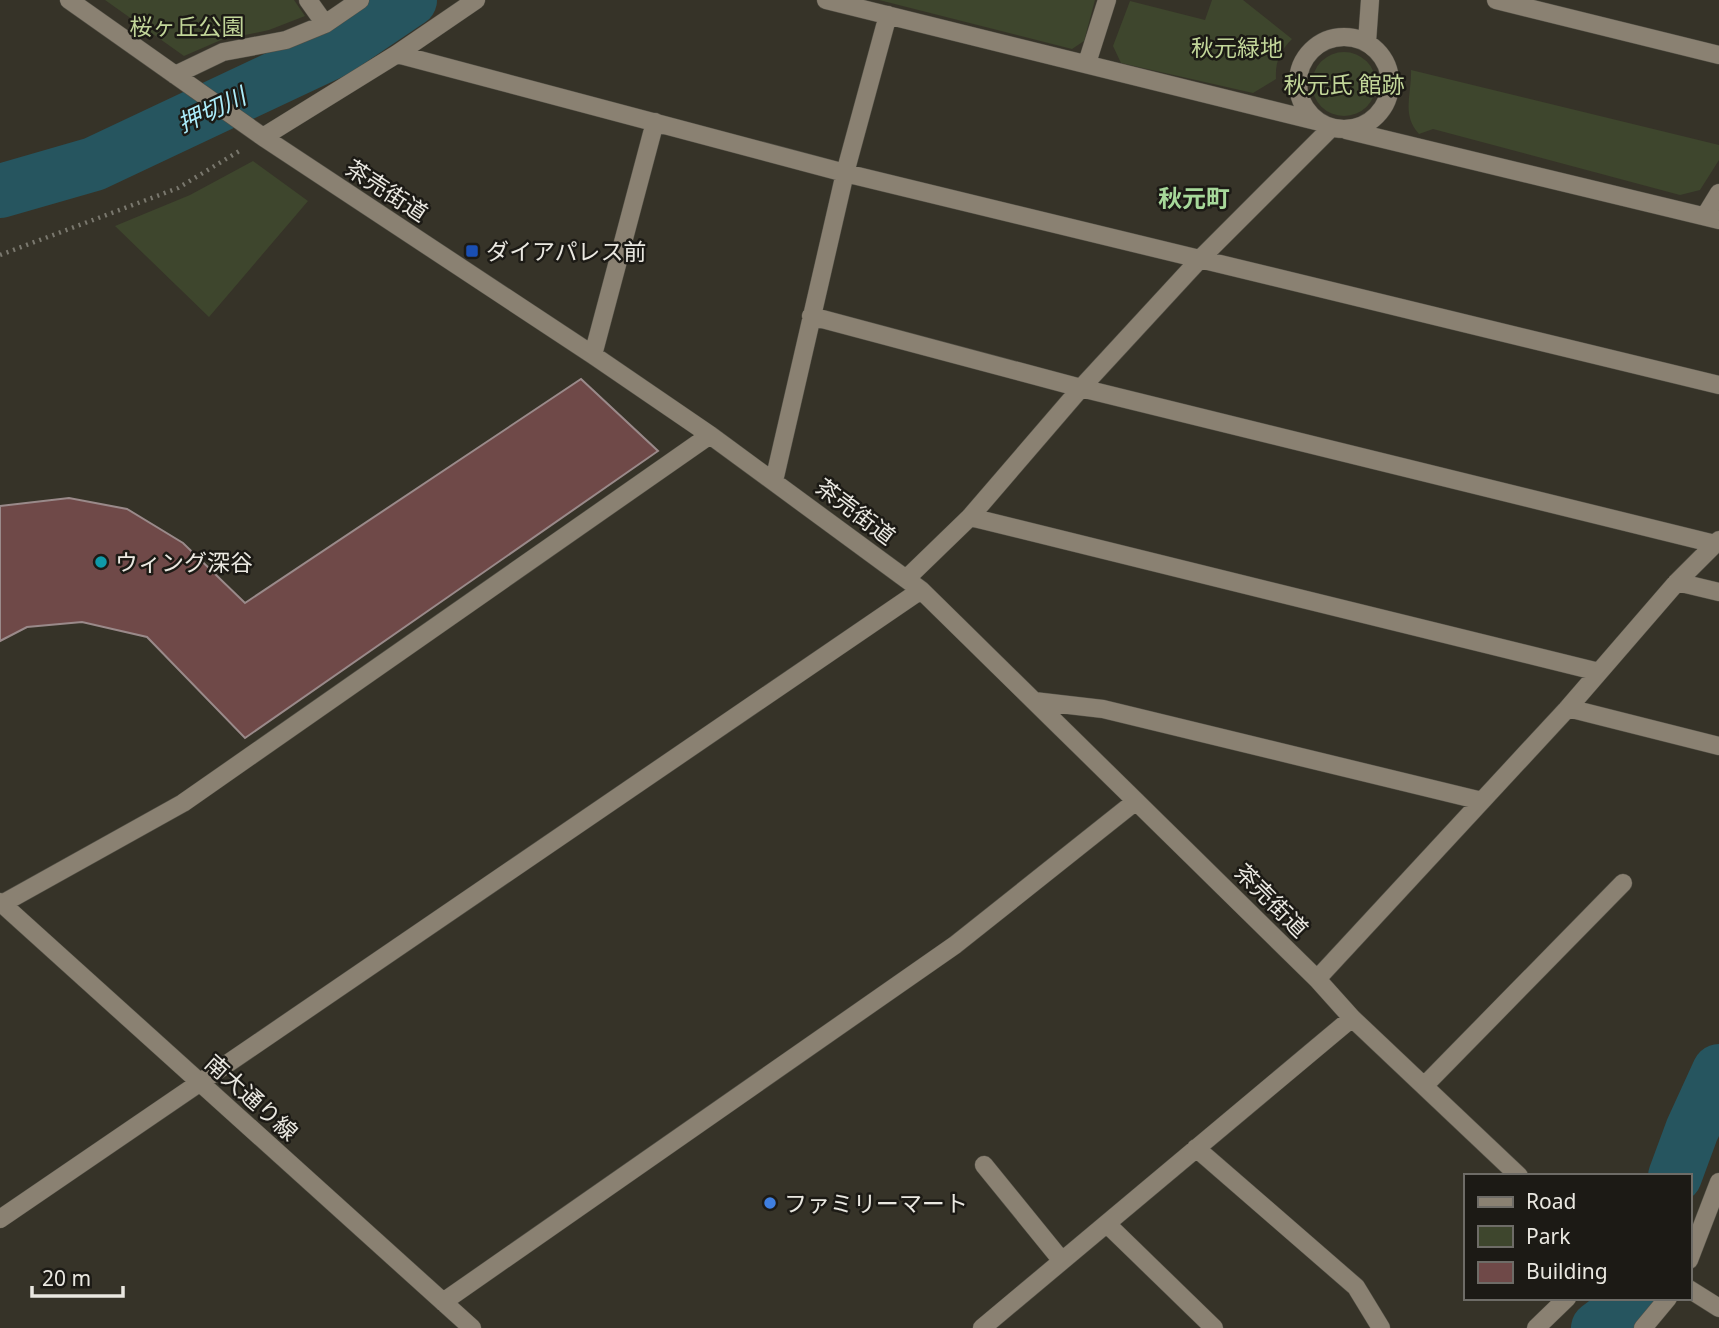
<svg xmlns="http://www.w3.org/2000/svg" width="1719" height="1328" font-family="'Noto Sans','Noto Sans JP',sans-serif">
  <rect width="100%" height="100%" fill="#363328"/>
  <!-- green -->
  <path fill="#3e462d" d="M105,0h189l11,16 -36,14 -48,10 -37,16z
    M879,0h216l-11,41 -12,8z
    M1212,0h31l49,39c-12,12 -17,23 -16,40l-23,14 -132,-30 -8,-17 17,-45 75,19z
    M1312 84a32 32 0 1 1 64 0a32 32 0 1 1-64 0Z
    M1411,70l308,75v15l-19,30 -20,5 -247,-66 -14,5c-18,-19 -7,-41 -8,-64z
    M253,161l55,40 -99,116 -94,-91 75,-31z"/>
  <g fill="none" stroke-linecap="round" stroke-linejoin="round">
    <!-- river -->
    <path stroke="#26555f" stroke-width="54" d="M0,191l94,-27 242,-114 74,-50
      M1675,1176l17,-46 27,-59
      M1598,1328l32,-24 2,-6"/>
  </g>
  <!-- building -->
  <path fill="#6f4948" stroke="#9a8a8a" stroke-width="2" d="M581,379l77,72 -413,287 -98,-101 -65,-15 -55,5 -27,14v-135l69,-8 58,11 56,34 62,60z"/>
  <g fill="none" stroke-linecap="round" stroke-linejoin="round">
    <!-- minor casing -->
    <g stroke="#535046" stroke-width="19">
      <path id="minor" d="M69,0l194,137 330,218 117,80 211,155 396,389 35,39 167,158
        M308,0l17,24
        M826,0l490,121
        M1496,0l223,55
        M1298 83a46 46 0 1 1 92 0a46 46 0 1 1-92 0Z
        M1367,42l3,-42
        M397,54l448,119 874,212
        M1087,63l20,-63
        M175,75l48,-23 63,-12 39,-16 35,-24
        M1346,130l373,90
        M263,137l134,-83 79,-54
        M1705,216l14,-23
        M811,316l270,72 634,156
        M593,355l62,-233
        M774,481l71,-308 43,-158
        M970,517l629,155
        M906,579l64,-62 111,-129 120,-130 130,-130
        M1677,582l42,10
        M1034,701l69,8 379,92
        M1568,708l151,38
        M0,902l472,426
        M0,905l183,-102 527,-368
        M1317,979l251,-271 109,-126 42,-42
        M1424,1086l199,-203
        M1196,1148l160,139 25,41
        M984,1165l78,96
        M0,1219l921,-629
        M1107,1224l107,104
        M1689,1260l30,-78
        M1689,1289l30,19
        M443,1302l512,-357 181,-144
        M982,1328l370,-310
        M1536,1328l31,-30
        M1643,1328l25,-30"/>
    </g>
    <!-- path -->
    <path stroke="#7a786e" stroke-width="4.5" stroke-dasharray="2 5" stroke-linecap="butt" d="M0,255l178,-67 63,-38"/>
    <!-- minor -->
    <use href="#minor" stroke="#8a8172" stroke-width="18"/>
  </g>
  <!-- markers -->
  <rect fill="#1a4fb4" stroke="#1c1a15" stroke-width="2.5" x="465" y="244" width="14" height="14" rx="3.5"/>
  <circle fill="#0f9aa8" stroke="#1c1a15" stroke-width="2.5" cx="101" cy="562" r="7"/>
  <circle fill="#3f7fe0" stroke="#1c1a15" stroke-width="2.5" cx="770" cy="1203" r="7"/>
  <g text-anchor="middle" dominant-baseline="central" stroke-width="5" stroke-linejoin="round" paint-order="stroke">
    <!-- park labels -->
    <g font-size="23" fill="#c2d699" stroke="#1c1a15">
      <text x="187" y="26">桜ヶ丘公園</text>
      <text x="1237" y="47">秋元緑地</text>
      <text x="1344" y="84">秋元氏 館跡</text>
    </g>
    <!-- street labels -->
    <g font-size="23" fill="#eae8e1" stroke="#1c1a15">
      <text transform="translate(387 190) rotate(33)">茶売街道</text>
      <text transform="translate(856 511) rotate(37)">茶売街道</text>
      <text transform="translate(1272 900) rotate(45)">茶売街道</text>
      <text transform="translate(252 1097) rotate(42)">南大通り線</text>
    </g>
    <!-- poi labels -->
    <g font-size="23" fill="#eae8e1" stroke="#1c1a15" text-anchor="start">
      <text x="486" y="251">ダイアパレス前</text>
      <text x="115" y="562">ウィング深谷</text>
      <text x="784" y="1203">ファミリーマート</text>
    </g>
    <!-- water labels -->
    <g font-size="24" font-style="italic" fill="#acecfa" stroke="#1c1a15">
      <text transform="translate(211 109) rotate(-25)">押切川</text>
    </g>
    <!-- neighbourhood labels -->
    <g font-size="24" font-weight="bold" fill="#a7d99a" stroke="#1c1a15">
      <text x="1194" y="197">秋元町</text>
    </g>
  </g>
  <!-- legend -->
  <rect x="1464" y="1174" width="228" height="126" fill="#1c1a15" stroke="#6e6c67" stroke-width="2"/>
  <rect x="1478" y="1197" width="35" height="10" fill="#8a8172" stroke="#6e6c67" stroke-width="2"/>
  <text x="1526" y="1209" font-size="21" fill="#eae8e1">Road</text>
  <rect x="1478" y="1226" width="35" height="21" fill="#3e462d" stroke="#6e6c67" stroke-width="2"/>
  <text x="1526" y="1244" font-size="21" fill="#eae8e1">Park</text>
  <rect x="1478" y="1262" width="35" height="21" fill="#6f4948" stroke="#6e6c67" stroke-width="2"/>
  <text x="1526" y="1279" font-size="21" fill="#eae8e1">Building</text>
  <!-- scale -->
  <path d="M32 1286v10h91v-10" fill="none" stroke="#eae8e1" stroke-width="3.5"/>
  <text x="42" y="1286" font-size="21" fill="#eae8e1" stroke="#1c1a15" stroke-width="5" paint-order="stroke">20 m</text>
</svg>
